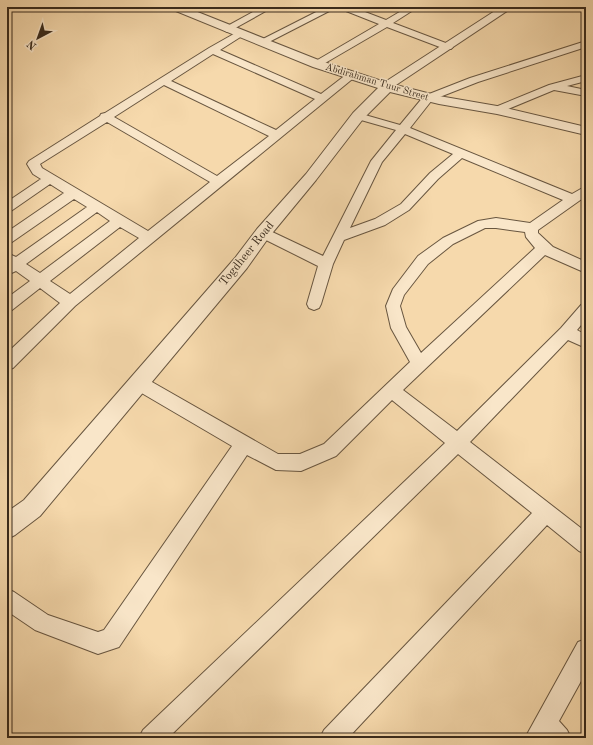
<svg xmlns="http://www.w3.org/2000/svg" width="593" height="745" font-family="'Old Standard TT',serif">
  <rect width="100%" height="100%" fill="#f6d9ac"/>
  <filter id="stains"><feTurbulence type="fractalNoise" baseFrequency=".005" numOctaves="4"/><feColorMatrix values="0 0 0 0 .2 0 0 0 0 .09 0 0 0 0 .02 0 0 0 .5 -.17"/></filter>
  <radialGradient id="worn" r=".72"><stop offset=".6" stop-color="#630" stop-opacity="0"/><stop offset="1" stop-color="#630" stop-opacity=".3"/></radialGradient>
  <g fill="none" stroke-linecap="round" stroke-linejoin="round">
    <!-- minor casing -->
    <g stroke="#685640" stroke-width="2">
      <path id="minor" d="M262,7h11l-43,24 -3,1 -5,-3z
        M326,7h11l-72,37h-6l-2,-2z
        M340,7h12l34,13 22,-13h10l-25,16 58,22 2,2 -2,2h-6l-58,-22 -67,39h-6l-2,-2 2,-2 65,-38 -38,-15z
        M484,7h13l8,4 -4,3 -16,-5z
        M239,31l5,3 -2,2 -22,14 101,44 26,-20h8l1,2 -281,230 -62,62 -6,2v-17l53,-50 -20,-15 -28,22 -5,2v-14l23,-17 -14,-10 -9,4v-22l9,4 71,-50 -13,-8 -62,43 -5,2v-12l57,-39 -14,-9 -39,27 -4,1v-10l34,-23 -8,-5 -6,-10 2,-3 71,-45 1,-2 4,-1 104,-65zM213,54l102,45 -39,31 -105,-49zM164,85l105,51 -52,40 -103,-59zM107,122l103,60 -62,49 -106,-63 -2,-4zM97,212l13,9 -70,52 -14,-9zM120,227l19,11 -69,56 -20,-13z
        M586,41v6l-108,35 -46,18 -22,28 162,66 14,-8v10l-48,34v3l15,14 33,15v11l-41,-18 -142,135 54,41 104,-103 20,-23 5,-2v16l-9,11 9,5v13l-18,-8 -98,102 116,90v22l-7,-3 -32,-26 -199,213h-28l4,-8 208,-217 -74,-59 -290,284h-29l4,-8 302,-287 -53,-43 -56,56 -35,15 -25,-1 -29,-15 -128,192 -21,7 -63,-24 -28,-19v-22l7,3 34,23 50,17 6,-2 128,-184 -99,-58 -2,-5 2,-5 6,-2 6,2 133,76h22l24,-10 86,-82 -19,-34 -5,-22 7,-17 25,-33 25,-18 35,-17 18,-3 34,5 33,-23 -101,-42 -24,21 -29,31 -24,15 -41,15 -11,24 -12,40 -2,4 -5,2 -5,-2 -2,-4 11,-38 -60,-30 -2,-3 2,-3 5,-2 5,2 55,26 48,-95 25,-31 -42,-12 -1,-2 1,-2 4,-1 42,12 24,-29 46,-18zM405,134l48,20 -23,19 -29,31 -26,15 -25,9 32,-66zM485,228h11l29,4 1,5 9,11 -114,105 -15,-26 -6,-21 4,-11 24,-31 25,-20z
        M586,75v6l-19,5 19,4v6l-32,-6 -53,22h-8l-1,-2 1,-2 56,-23z
        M586,639v33l-27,49 8,9 4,8h-46l53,-96z"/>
    </g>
    <!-- tertiary casing -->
    <g stroke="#685640" stroke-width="2">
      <path id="tertiary" d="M170,7h15l136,54 64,21 116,-75h12l-117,78 43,11 58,10 89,21v8l-89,-21 -58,-10 -49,-12 -27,27 -47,61 -47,57 -22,31 -207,248 -25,19 -8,4v-27l17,-12 211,-242 22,-29 49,-55 47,-61 25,-25 -65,-21 -142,-58z"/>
    </g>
    <!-- minor -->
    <use href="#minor" fill="#f9e6c9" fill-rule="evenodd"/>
    <!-- tertiary -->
    <use href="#tertiary" fill="#f9e6c9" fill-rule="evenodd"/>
  </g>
  <g text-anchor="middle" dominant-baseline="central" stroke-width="3" stroke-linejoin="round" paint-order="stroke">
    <!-- far-street labels -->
    <g font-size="10" fill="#382a1c" stroke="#f9e6c9">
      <text transform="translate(377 82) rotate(17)">Abdirahman Tuur Street</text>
    </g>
    <!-- street labels -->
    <g font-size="12" fill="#382a1c" stroke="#f9e6c9">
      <text transform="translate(247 254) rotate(-51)">Togdheer Road</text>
    </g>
  </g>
  <!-- margin -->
  <rect width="593" height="745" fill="none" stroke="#f6d9ac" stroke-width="24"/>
  <rect x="8" y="8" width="577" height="729" fill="none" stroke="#382a1c" stroke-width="2"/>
  <rect x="12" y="12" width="569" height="721" fill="none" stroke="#382a1c"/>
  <!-- north arrow -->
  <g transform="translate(38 38) rotate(221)" stroke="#f9e6c9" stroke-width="3" paint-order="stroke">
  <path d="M0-3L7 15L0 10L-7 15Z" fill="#382a1c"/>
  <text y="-6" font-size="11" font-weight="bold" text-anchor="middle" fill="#382a1c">N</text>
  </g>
  <rect width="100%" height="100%" filter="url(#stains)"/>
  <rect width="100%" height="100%" fill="url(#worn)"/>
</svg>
